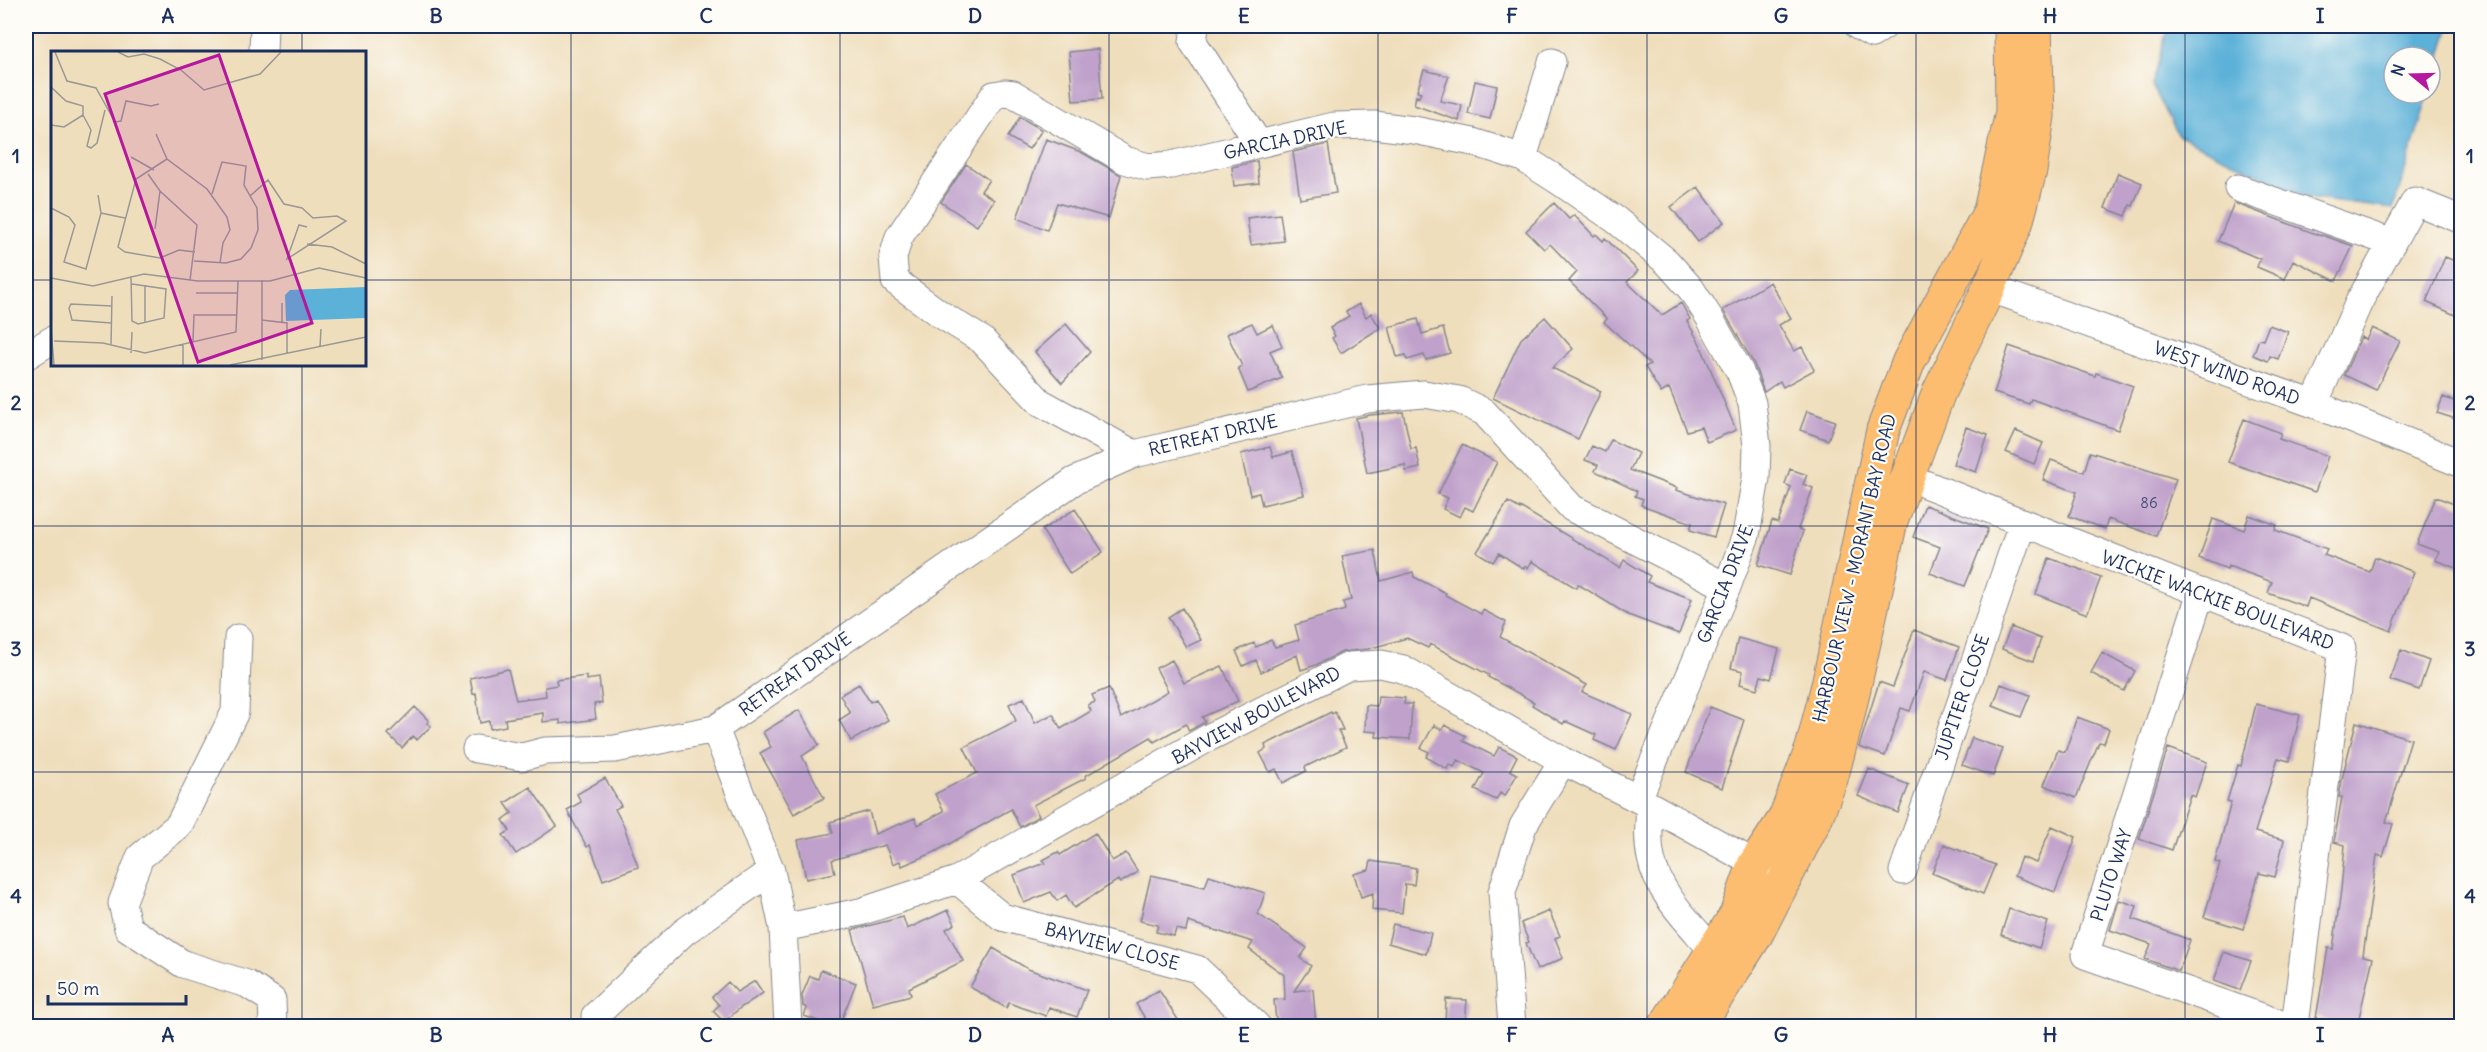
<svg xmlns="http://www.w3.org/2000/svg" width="2487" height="1052" font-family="Delius,sans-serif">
  <rect width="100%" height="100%" fill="#fdfcf7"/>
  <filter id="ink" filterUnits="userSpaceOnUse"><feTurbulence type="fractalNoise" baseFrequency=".0167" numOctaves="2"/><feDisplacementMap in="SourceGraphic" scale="12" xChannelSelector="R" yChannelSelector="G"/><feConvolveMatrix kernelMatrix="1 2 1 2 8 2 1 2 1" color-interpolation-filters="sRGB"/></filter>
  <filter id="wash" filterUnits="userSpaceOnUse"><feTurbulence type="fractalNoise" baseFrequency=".008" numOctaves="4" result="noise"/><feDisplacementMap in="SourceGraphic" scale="24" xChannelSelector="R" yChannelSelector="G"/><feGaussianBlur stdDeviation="1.35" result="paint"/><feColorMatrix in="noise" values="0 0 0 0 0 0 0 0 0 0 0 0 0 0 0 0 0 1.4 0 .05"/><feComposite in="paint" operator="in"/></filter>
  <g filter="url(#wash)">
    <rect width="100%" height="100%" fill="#efdebc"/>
    <!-- water -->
    <path fill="#5cb1d8" stroke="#3c709b" stroke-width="1.5" d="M2168,26h282l-20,64v-33h-36v36h35l-36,116 -86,-11 -128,-62 -27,-50z"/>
    <g id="blocks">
      <!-- building -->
      <path fill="#c0a1cb" d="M1098,49l4,50 -29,2 -4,-49z
        M1424,70l25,6 -9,25 22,4 -3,16 -45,-16 2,-9 3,1 2,-5 -4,-1z
        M1475,81l22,5 -7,33 -22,-5z
        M1020,117l22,13 -13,19 -21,-12z
        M1046,139l35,13 40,23 -12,43 -52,-15 -10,27 -30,-12z
        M1328,144l8,49 -36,6 -7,-47z
        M1257,161l2,22 -25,3 -2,-19z
        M966,164l23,16 -8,11 13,9 -17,26 -36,-24z
        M2118,173l24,10 -9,23 -3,-1 -4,11 -21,-8z
        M1698,187l26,35 -26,20 -27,-35z
        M1554,203l15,16 5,-4 20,21 2,-2 7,7 2,-3 33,33 -11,11 35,33 19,-12 9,16 -3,2 13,23 36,86 -29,12 -6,-15 -14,4 -18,-43 -8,5 -16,-26 5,-3 -46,-42 3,-3 -38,-38 8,-9 -27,-28 -6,5 -18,-18z
        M2234,203l87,33 1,-1 31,11 -17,35 -43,-21 -8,19 -28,-12 3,-8 -42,-18z
        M1280,214l4,27 -33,4 -4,-27z
        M2445,257l17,7v54l-36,-16z
        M1770,282l21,36 -12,7 15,26 8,-4 12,23 -31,17 -3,-6 -16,11 -10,-28 -31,-54z
        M1359,304l7,13 5,-4 9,15 -39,25 -9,-15 3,-2 -5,-8 19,-12 -3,-4z
        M1545,317l28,32 -21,19 49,23 -23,48 -85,-41 28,-59z
        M1418,319l4,15 21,-6 7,25 -24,7 -2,-5 -17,5 -1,-5 -9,2 -8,-30z
        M1252,323l5,10 16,-8 9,21 -12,5 12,27 -34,14 -10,-24 4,-2 -15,-32z
        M1066,324l24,28 -28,31 -27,-31z
        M2269,325l19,7 -10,27 -8,-3 -2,5 -15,-6 6,-16 4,1z
        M2372,328l28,13 -24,49 -32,-15 17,-38 5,3z
        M2009,346l86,30 1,-3 37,13 -15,44 -87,-31 -2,5 -35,-11z
        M2443,397l19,7v17l-25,-8z
        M1807,411l28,10 -7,19 -28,-10z
        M1403,412l8,37 5,-1 4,20 -14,3 -1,-6 -38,8 -11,-55 14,-3z
        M2244,419l37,14 -2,6 49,17 -13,36 -87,-30z
        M1966,427l22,8 -12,37 -23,-8z
        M2016,431l27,12 -9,21 -28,-12z
        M1611,440l27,13 -8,17 47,18 -1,2 48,15 -10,32 -24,-7 2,-7 -51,-18 2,-6 -8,-3 2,-5 -42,-20 3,-6 -13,-5 7,-14 13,6z
        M1462,445l35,17 -24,49 -8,-4 -5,10 -17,-8 5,-11 -10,-4z
        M1270,447l3,10 19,-5 12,43 -42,10 -3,-12 -9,2 -9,-41z
        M2090,452l86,27 -20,57 -48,-17 -3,10 -36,-13 8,-24 -34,-12 8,-20 33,12z
        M1790,469l17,6 -4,9 10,4 -15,41 5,2 -13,44 -32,-10 14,-44 6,2 13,-36 -6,-3z
        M2436,497l26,10v63l-27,-10 4,-8 -22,-8z
        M1508,502l12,7v-2l100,61 4,-8 26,16 -3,6 45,17 -13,35 -51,-19 -50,-31 -2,4 -44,-27 -4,7 -3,-2 -1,3 -25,-16 -6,9 -16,-10z
        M1925,505l63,24 -23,57 -35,-13 10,-26 -27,-10z
        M1075,509l28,43 -33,22 -28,-44z
        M2249,515l28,10 -2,5 52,19 -3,6 46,17 5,-15 39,15 -23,59 -82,-33 -3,9 -38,-14 4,-11 -44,-16 -1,3 -28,-11 14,-39 31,11z
        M1375,550l6,31 32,-9 1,5 32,16 -1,2 36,19 2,-4 23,12 -6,15 87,48 -5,7 50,22 -16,36 -22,-10 2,-5 -31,-14 -2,3 -31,-19 2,-3 -46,-25 1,-2 -59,-31 -2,4 -21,-10 -39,11 -26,3 -26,13 -15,5 -4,-15 -36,17 -5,-12 -13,6 -7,-15 18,-8 2,4 15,-7 4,7 24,-7 -4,-15 50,-15 -2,-8 8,-2 -9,-44z
        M2049,558l52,19 -14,37 -51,-20z
        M1182,608l19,32 -15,7 -18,-30z
        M2011,627l30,12 -8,22 -31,-12z
        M1914,630l45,17 -12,33 -23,-8 -14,39 -9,-3 -16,48 -26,-9 20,-65 14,5z
        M1738,638l41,11 -8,30 -10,-3 -4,13 -17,-5 3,-13 -12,-3z
        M2401,650l28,11 -10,29 -29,-10z
        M2102,653l33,18 -11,20 -33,-18z
        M1172,660l12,23 38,-17 16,35 -36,16 3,5 -16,9 -3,-7 -32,18 -3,-5 -66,39 1,2 -53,27 6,11 -19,11 -9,-18 -76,43 -33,14 -2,-5 -7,3 -8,-19 -53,15 3,13 -29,6 -8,-39 35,-7 -3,-11 39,-11 6,23 40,-16 3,7 26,-14 -9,-17 42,-21 -13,-26 52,-26 -7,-17 15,-6 11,25 18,-9 8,15 30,-18 -3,-6 7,-3 -3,-7 17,-7 12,30 47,-27 -12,-23z
        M508,669l8,31 30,-4 -1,-9 12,-2 -1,-5 30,-4v4l13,-2 3,25 -8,1 2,15 -36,5v-4l-17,2v-9l-38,6 1,7 -16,3 -1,-8 -9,2 -4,-30 -3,1 -3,-16z
        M859,684l11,18 6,-3 12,21 -37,21 -12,-21 11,-7 -10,-18z
        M2001,684l29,11 -9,22 -28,-11z
        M1378,696l27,2 -1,6h8l-2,35 -34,-2 1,-5 -12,-1 1,-26 11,1z
        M2256,704l44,11 -11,46 -11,-3 -23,74 29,8 -9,37 -16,-4 -16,56 -39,-12 16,-54 -5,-1 16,-60 -4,-1 11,-36 3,1z
        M415,707l14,14 -2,2 4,3 -14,14 -4,-4 -11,12 -14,-14z
        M1710,707l34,13 -22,68 -36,-16z
        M799,710l20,35 -17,11 22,42 -30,16 -34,-61 11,-6 -8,-15z
        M1331,712l1,2 3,-2 8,18h-5l8,17 -41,20 1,4 -23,12 -7,-14 -6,3 -10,-19 6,-4 -1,-4z
        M2077,717l32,12 -5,14 -5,-1 -23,56 -32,-13 14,-35 7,2z
        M2356,722l55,17 -25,83 7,2 -10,33 -6,-2 -14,101 10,2 -16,68 -41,-8 12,-70 5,1 8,-59 4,-45 -11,-3 8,-45h-3l3,-18z
        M1434,725l8,5 3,-5 21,11 -3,5 31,15 5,-9 18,9 -7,14 7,4 -12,22 -5,-3 -4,7 -21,-10 9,-17 -26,-13 -4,7 -5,-3 -2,5 -21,-12 3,-5 -8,-4z
        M1972,738l31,11 -10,27 -31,-11z
        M2168,748l39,14 -12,35 -5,-2 -18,55 -33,-11z
        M1869,769l40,16 -11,28 -40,-17z
        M605,778l16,28 -6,3 9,17 14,41 -35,13 -13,-35 -3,2 -20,-37 14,-8 -4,-8z
        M530,787l27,39 -41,28 -13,-19 7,-4 -7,-11 9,-7 -7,-10z
        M2052,826l24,11 -21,55 -41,-16 7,-19 15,6z
        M1095,833l17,28 14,-8 12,19 -18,11 -2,-3 -44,28 -8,-13 -9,6 -6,-9 -27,11 -10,-28 31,-12 -2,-3 15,-8 2,3z
        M1944,844l51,21 -12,29 -51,-21z
        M1371,861l45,7 -2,17 -9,-1 -3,29 -30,-3 1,-17 -12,4 -7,-23 15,-4z
        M1151,875l54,12 4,-12 56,18 -7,21 49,34 -7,10 11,8 -17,25 19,-2 3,37h-34v-6l-6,1 -2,-21 11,-1 -1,-24 -35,-26 4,-7 -65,-20 -2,9 -10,-2 -2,7 -18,-4 2,-7 -18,-4z
        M2119,900l18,6 -4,13 57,21 -11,31 -34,-12 6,-15 -41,-14z
        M2009,909l39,13 -9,26 -38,-13z
        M948,910l7,14 -9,5 17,32 -54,27 2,7 -38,10 -21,-75 51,-13 4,12z
        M1549,911l11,25 -5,2 8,20 -26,12 -11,-27 3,-1 -8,-19z
        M1393,924l38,9 -5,21 -38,-11z
        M993,948l35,21 59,21 -10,27 -28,-10 -3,9 -37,-13 -3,5 -36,-21z
        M2224,952l27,9 -11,29 -26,-9z
        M821,970l35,13 -17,43h-7l-28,-10 3,-8 -4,-2 -1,-11 8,-19 8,3z
        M755,981l8,12 -23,15 -16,14 -11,-11 6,-6 -7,-8 16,-15 9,10z
        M1159,990l23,36h-32l-14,-22z
        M1446,999l21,1 -2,26h-20z"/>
    </g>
  </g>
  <g filter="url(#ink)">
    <use href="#blocks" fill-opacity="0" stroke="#85868d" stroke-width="1.5"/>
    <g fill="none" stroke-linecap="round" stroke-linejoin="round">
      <!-- minor casing -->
      <g stroke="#85868d" stroke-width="29">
        <path id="minor" d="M1195,26l-2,16 66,102
          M1858,26l14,8 12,-8
          M263,52l1,-26
          M1523,158l29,-96
          M2238,188l154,55
          M1989,288l325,116 148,60
          M26,356l26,-16
          M2314,404l45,-102 56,-101 47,19
          M1134,454l-94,-52 -58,-62 -42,-26 -45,-33 -2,-24 6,-20 95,-142 11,-2 8,1 112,66 23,7 23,-2 163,-39 40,-1 40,5 59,12 50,16 36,23 57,39 51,42 24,27 18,28 31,55 12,31 5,43 -1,32 -10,57 -19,52 -89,212
          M1907,477l435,171 -47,378
          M2201,592l-116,363 202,71
          M238,638l-3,74 -56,113 -39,32 -18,46 6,25 55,36 64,20 25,16 1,26
          M715,729l56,142 12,57 5,98
          M476,749l46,8 23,-6 70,-2 100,-20 359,-248 60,-27 233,-55 57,-5 35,6 25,12 88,96 155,79
          M1650,806c-1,18 -3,35 1,52 7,36 40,66 63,94
          M1903,871l119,-347
          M957,880l45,37 195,52 60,57
          M783,928l77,-16 97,-32 253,-143 139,-71 32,-2 22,5 160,92 75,38 134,74
          M595,1016l89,-84 87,-61
          M1512,1026l-10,-134 21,-66 40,-65"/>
      </g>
      <!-- highway casing -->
      <g stroke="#85868d" stroke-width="35">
        <path id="highway" d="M1665,1026l71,-111 18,-50 31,-47 27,-70 16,-63 55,-255 26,-69 81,-150 22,-99 -1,-86
          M1698,1026l58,-91 59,-115 16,-41 17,-64 43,-194 48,-129 50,-104 27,-64 14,-53 8,-55 -3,-90"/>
      </g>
      <!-- minor -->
      <use href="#minor" stroke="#fff" stroke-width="27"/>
      <!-- highway -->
      <use href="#highway" stroke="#fcbd6f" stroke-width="33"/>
    </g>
  </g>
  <!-- grid -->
  <path fill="none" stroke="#1b2f5e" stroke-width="1.5" stroke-opacity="0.55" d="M302,26v26M571,26v1000M840,26v1000M1109,26v1000M1378,26v1000M1647,26v1000M1916,26v1000M2185,26v1000M26,280h26M364,280h2098M302,364v662M26,526h2436M26,772h2436"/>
  <g text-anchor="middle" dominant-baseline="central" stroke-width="4.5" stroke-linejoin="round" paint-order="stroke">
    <!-- number labels -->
    <g font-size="15" fill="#444c79">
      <text x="2149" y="502">86</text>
    </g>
    <!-- street labels -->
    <g font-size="18" fill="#1b2f5e" stroke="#fdfcf7">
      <text transform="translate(1285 140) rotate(-12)">GARCIA DRIVE</text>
      <text transform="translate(2227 373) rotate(20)">WEST WIND ROAD</text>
      <text transform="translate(1213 435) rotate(-13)">RETREAT DRIVE</text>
      <text transform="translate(1854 568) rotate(-77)">HARBOUR VIEW - MORANT BAY ROAD</text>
      <text transform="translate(1725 584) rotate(-69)">GARCIA DRIVE</text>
      <text transform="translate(2218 600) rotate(21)">WICKIE WACKIE BOULEVARD</text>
      <text transform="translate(795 674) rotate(-35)">RETREAT DRIVE</text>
      <text transform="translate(1962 697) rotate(-71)">JUPITER CLOSE</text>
      <text transform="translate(1256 715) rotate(-28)">BAYVIEW BOULEVARD</text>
      <text transform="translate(2111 875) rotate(-72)">PLUTO WAY</text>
      <text transform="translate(1112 946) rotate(15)">BAYVIEW CLOSE</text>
    </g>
  </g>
  <!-- overview -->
  <g transform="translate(51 51)">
    <rect width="315" height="315" fill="#efdebc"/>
    <path d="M315,236v31l-80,3 -1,-26 5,-5z" fill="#5cb1d8"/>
    <path fill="none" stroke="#9a9896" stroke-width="1.5" d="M4,1l12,29 29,7 19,34 6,-1 5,-20 25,5 8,-2M67,1l10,5 16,-3 16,5 21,11 23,20 56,-16 21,-22M0,36l15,14 17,5v9M32,64l8,15 -4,16 4,2 6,-5 8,-33M0,74l13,2 19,-12M105,83l11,25 40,30 20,28 3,13 -7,13 -3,20M80,106l23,13M116,108l-31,20 -18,68 7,5 35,6 19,-8 16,2M97,123l12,17 37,34 -7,55M47,144l3,18 24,5M199,145l18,-16 16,24 18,4 11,10 24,-2 9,5 -59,38 12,-34 8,2M0,157l18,9 6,8 -11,37 22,7 15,-56M104,178l5,-38M256,193l25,3 34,17M143,210l32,2 15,-4 10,-11 7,-18 -1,-22 -13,-23 2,-19 -24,-4 -10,32M80,225l1,45 6,3 26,-6 2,-29 -34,-5M0,227l42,8 51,-12 54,7h72l49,-13 47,10M211,229v80M94,234v37M145,242h42M211,269l25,3v31M231,271v-19M60,272l-39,-3 -3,-12 2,-4 41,2M0,278l3,36M3,290l49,2 42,10 91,-21 2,-51M142,290l1,-26h43M60,294l1,-49M269,296l1,-18M80,302l1,-21M132,314v-21M179,314l136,-28"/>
    <path fill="#b5179e" fill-opacity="0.15" stroke="#b5179e" stroke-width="3" d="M168,4l93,268 -114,39 -93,-268z"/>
    <rect width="315" height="315" fill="none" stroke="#1b2f5e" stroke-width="3"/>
  </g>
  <!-- margin -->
  <rect width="2487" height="1052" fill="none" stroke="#fdfcf7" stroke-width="66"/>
  <!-- north arrow -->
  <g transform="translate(2412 75) rotate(289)"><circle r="28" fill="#fdfcf7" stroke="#a3aaba" stroke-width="1.5"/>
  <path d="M0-4.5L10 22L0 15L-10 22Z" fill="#b5179e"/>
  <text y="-9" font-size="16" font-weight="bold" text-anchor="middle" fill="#1b2f5e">N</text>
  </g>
  <!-- scale -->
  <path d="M48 995v9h138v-9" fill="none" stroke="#1b2f5e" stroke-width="3"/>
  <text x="57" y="995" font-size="18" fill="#1b2f5e" stroke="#fdfcf7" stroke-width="4.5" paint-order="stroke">50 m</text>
  <rect x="33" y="33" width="2421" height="986" fill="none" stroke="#1b2f5e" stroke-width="2"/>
  <g font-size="20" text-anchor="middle" font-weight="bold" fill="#1b2f5e">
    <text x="168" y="23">A</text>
    <text x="436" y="23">B</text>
    <text x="706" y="23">C</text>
    <text x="975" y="23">D</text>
    <text x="1244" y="23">E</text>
    <text x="1512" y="23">F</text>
    <text x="1781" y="23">G</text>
    <text x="2050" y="23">H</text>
    <text x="2320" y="23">I</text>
    <text x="16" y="163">1</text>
    <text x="2470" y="163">1</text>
    <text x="16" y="410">2</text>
    <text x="2470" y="410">2</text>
    <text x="16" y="656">3</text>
    <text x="2470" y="656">3</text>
    <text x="16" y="903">4</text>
    <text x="2470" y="903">4</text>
    <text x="168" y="1042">A</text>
    <text x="436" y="1042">B</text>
    <text x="706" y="1042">C</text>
    <text x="975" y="1042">D</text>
    <text x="1244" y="1042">E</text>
    <text x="1512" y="1042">F</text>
    <text x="1781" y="1042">G</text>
    <text x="2050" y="1042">H</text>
    <text x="2320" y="1042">I</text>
  </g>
</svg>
